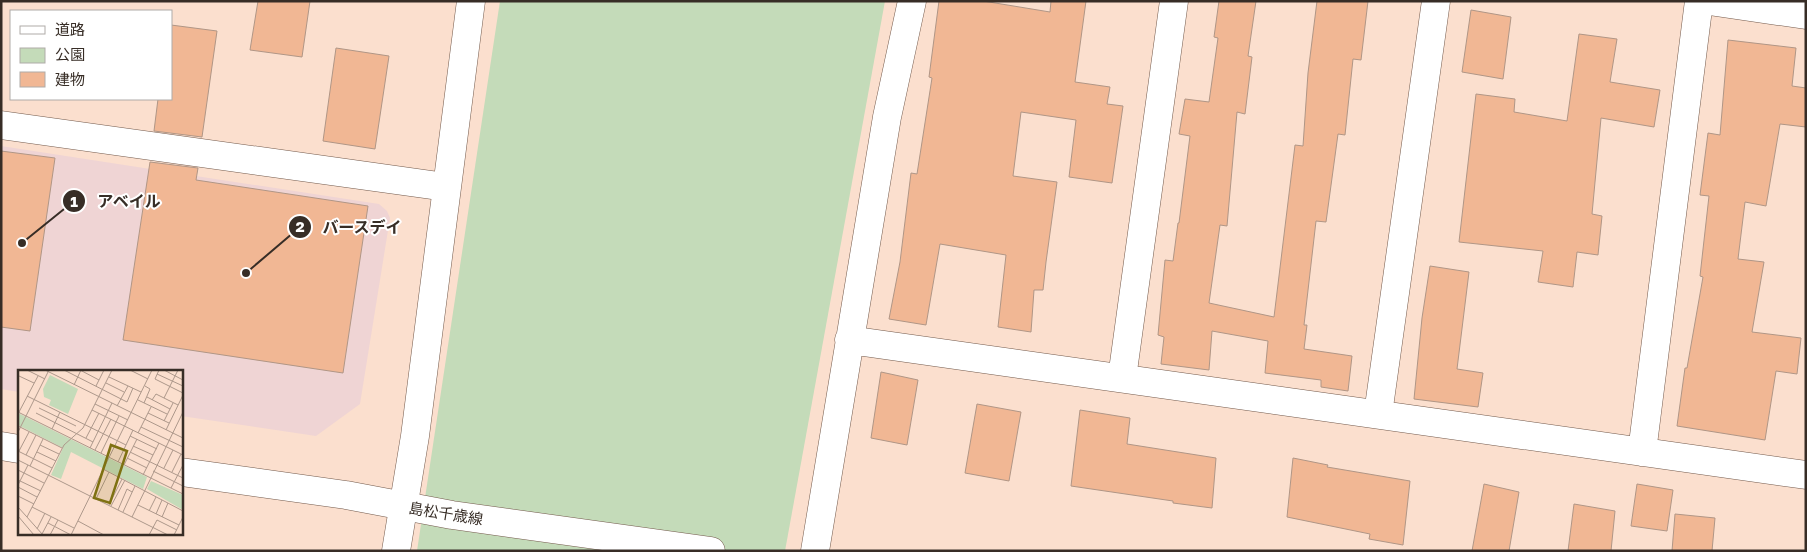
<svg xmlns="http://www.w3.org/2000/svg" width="1807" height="552" font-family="'Golos Text','Noto Sans JP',sans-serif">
  <rect width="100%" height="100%" fill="#fbdfce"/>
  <!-- commercial -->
  <path fill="#efd4d4" d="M1,146l378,58 8,7 3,7 -30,186 -44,32 -135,-20v-45h-162v21l-18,-3z"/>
  <!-- green -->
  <path fill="#c4dbb9" d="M500,1h385l-100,550h-368z"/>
  <!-- building -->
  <path fill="#f1b794" stroke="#b09686" d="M258,1h52l-8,56 -52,-7z
    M939,1h44l67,11 1,-11h35l-11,81 35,5 -3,17 16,2 -11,77 -43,-6 7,-57 -55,-8 -8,64 44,6 -11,80 -3,28h-9l-3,42 -33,-5 8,-72 -66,-11 -14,81 -37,-6 11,-57 11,-89 6,1 15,-96 -3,-1z
    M1219,1h37l-8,55 4,1 -7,57 -8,-2 -10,114 -7,-1 -11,78 65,14 21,-172 8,1 5,-73 9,-72h51l-7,59 -8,-1 -8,76 -7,-1 -12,88 -10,-1 -12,104h3l-3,24 48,7 -4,35 -27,-4v-7l-56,-7 3,-32 -56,-10 -3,39 -48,-6 3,-27 -6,-2 7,-75 8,1 5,-38h1l11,-87 -11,-2 6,-35 24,3 9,-64 -4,-1z
    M1471,10l40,7 -8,62 -41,-7z
    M171,25l46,6 -15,106 -48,-6 4,-32h13z
    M1579,34l38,5 -7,43 50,8 -6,37 -53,-9 -9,96 10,2 -4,39 -21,-3 -4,35 -35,-5 5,-31 -84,-9 17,-148 39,5 -1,13 53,9z
    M1728,40l68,8 -4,38 14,2v39l-26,-3 -14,82 -21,-4 -7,57 26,3 -12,70 49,6 -4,36 -21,-3 -11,69 -88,-14 8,-58h2l16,-91 -3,-1 9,-80 -9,-1 8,-62 12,2z
    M336,48l53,8 -14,93 -52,-8z
    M1,151l54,7 -25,173 -29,-4z
    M150,162l48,6 -2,12 172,26 -25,167 -220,-33z
    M1430,266l39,6 -12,97 26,4 -5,34 -64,-8 8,-81z
    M881,372l37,8 -11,65 -36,-7z
    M977,404l44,8 -12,69 -44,-8z
    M1080,410l50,8 -3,26 89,14 -4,50 -39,-5v-2l-102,-15z
    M1293,458l35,7 -1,2 83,14 -7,64 -34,-6 1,-5 -83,-17z
    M1484,484l35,8 -10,59h-37z
    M1637,484l36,6 -6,41 -36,-5z
    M1574,504l41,7 -4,40h-43z
    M1675,514l40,4 -3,33h-40z"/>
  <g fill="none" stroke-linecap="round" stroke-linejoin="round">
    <!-- minor casing -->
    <g stroke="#735a4c" stroke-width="29">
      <path id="minor" d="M1709,1l97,14
        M1,125l445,62
        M849,340l957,135
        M1122,378l52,-377
        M1378,414l58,-413
        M1642,452l57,-451
        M815,551l72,-434 25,-116"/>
    </g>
    <!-- tertiary casing -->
    <g stroke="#735a4c" stroke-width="29">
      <path id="tertiary" d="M396,551l19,-115 56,-435"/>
    </g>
    <!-- secondary casing -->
    <g stroke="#735a4c" stroke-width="29">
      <path id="secondary" d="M1,446l18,3
        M181,472l165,23 106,20 259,36"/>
    </g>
    <!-- minor -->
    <use href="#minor" stroke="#fff" stroke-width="28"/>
    <!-- tertiary -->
    <use href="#tertiary" stroke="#fff" stroke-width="28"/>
    <!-- secondary -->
    <use href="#secondary" stroke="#fff" stroke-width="28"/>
  </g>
  <g text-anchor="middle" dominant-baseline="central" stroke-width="4" stroke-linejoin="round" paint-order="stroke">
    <!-- street labels -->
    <g font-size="15" fill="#372d26" stroke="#fff">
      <text transform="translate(446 513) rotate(9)">島松千歳線</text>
    </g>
  </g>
  <!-- overview -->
  <g transform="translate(18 370)">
    <rect width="165" height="165" fill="#fbdfce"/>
    <path d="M32,5l28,14 -10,25 -19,-9 2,-5 -7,-3 -1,-8zM0,43l129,64 -4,12 -72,-37 -10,27 -10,-4 12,-27 -45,-23zM133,111l32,14v15l-36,-21z" fill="#c4dbb9"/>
    <path fill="none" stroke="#ad988b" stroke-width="1" d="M9,0l18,9M27,0l138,68M46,0l63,32 6,-14M62,0l19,10M112,0l18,9M141,0l-4,9 28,14M146,0l19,10M139,4l26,12M1,6l15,7M91,7l32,15M88,13l18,9M56,15l7,-15M78,16l8,-16M9,26l99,49M129,27l23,12M146,28l14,-28M120,30l29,14M134,30l4,-6 22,11M126,33l6,-14 -5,-3M77,34l33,16M99,36l11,-20M21,38l37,18M74,40l91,45M0,42l165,82M1,42l19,-36M18,43l57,29M130,43l21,10M146,51l9,-18M0,56l44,22M123,57l42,20M34,59l8,-17M148,60l17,-35M0,62l31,-62M120,63l13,-26M112,66l27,13M68,68l13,-25M22,75l19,9M115,76l20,9M72,78l22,-45M77,80l16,-31M0,81l34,17M1,81l10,-19M19,82l19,9M112,82l53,26M83,83l18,-37M8,85l10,-20M109,88l20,10M0,90l150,75M100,92l15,-32M106,95l13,-26M12,96l13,-27M146,98l9,-18M85,99l80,42M0,100l26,13M135,101l30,15M154,102l9,-18M125,105l16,-32M0,110l23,11M0,115l10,-20M0,117l19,10M153,118l12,-23M0,126l16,8M78,129l13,-27M91,135l13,-26M120,135l41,20M93,136l14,-26M0,137l25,28M14,137l42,21M100,140l9,-21 5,3M131,141l7,-14M105,142l12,-26M138,144l6,-14M0,146l16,19M9,147l37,-72 19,-17 29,-58M114,147l51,-105M144,147l6,-14M139,150l20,10M60,151l26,14M30,153l23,12M19,159l8,-16M24,164l9,-17M32,165l8,-15M53,165l81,-165M131,165l8,-15M156,165l9,-18"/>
    <path fill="#7e7112" fill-opacity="0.15" stroke="#7e7112" stroke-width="2.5" d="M93,75l16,6 -17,52 -16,-5z"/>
    <rect width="165" height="165" fill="none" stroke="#372d26" stroke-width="2.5"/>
  </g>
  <!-- callouts -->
  <path fill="none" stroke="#372d26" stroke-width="2" d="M22 243L74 201M246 273L300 227"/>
  <g fill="#372d26" stroke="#fff" stroke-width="2">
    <circle cx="22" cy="243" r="5"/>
    <circle cx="246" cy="273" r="5"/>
    <circle cx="74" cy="201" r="12"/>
    <circle cx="300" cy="227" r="12"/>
  </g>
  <g font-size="15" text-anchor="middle" font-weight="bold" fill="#fff">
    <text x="74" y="207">1</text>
    <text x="300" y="232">2</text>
  </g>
  <g font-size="16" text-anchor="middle" font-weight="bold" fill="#372d26" stroke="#fff" stroke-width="4" stroke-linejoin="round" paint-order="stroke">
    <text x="129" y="207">アベイル</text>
    <text x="362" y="233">バースデイ</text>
  </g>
  <!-- border -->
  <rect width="1807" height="552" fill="none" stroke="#372d26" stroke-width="5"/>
  <!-- legend -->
  <rect x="10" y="10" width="162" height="90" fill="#ffffff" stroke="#afaba8"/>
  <rect x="20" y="26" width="25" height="8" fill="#ffffff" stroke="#afaba8"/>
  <text x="55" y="35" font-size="15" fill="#372d26">道路</text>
  <rect x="20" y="48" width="25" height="15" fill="#c4dbb9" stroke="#afaba8"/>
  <text x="55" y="60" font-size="15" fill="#372d26">公園</text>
  <rect x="20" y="72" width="25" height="15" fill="#f1b794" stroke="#afaba8"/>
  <text x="55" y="85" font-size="15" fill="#372d26">建物</text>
</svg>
